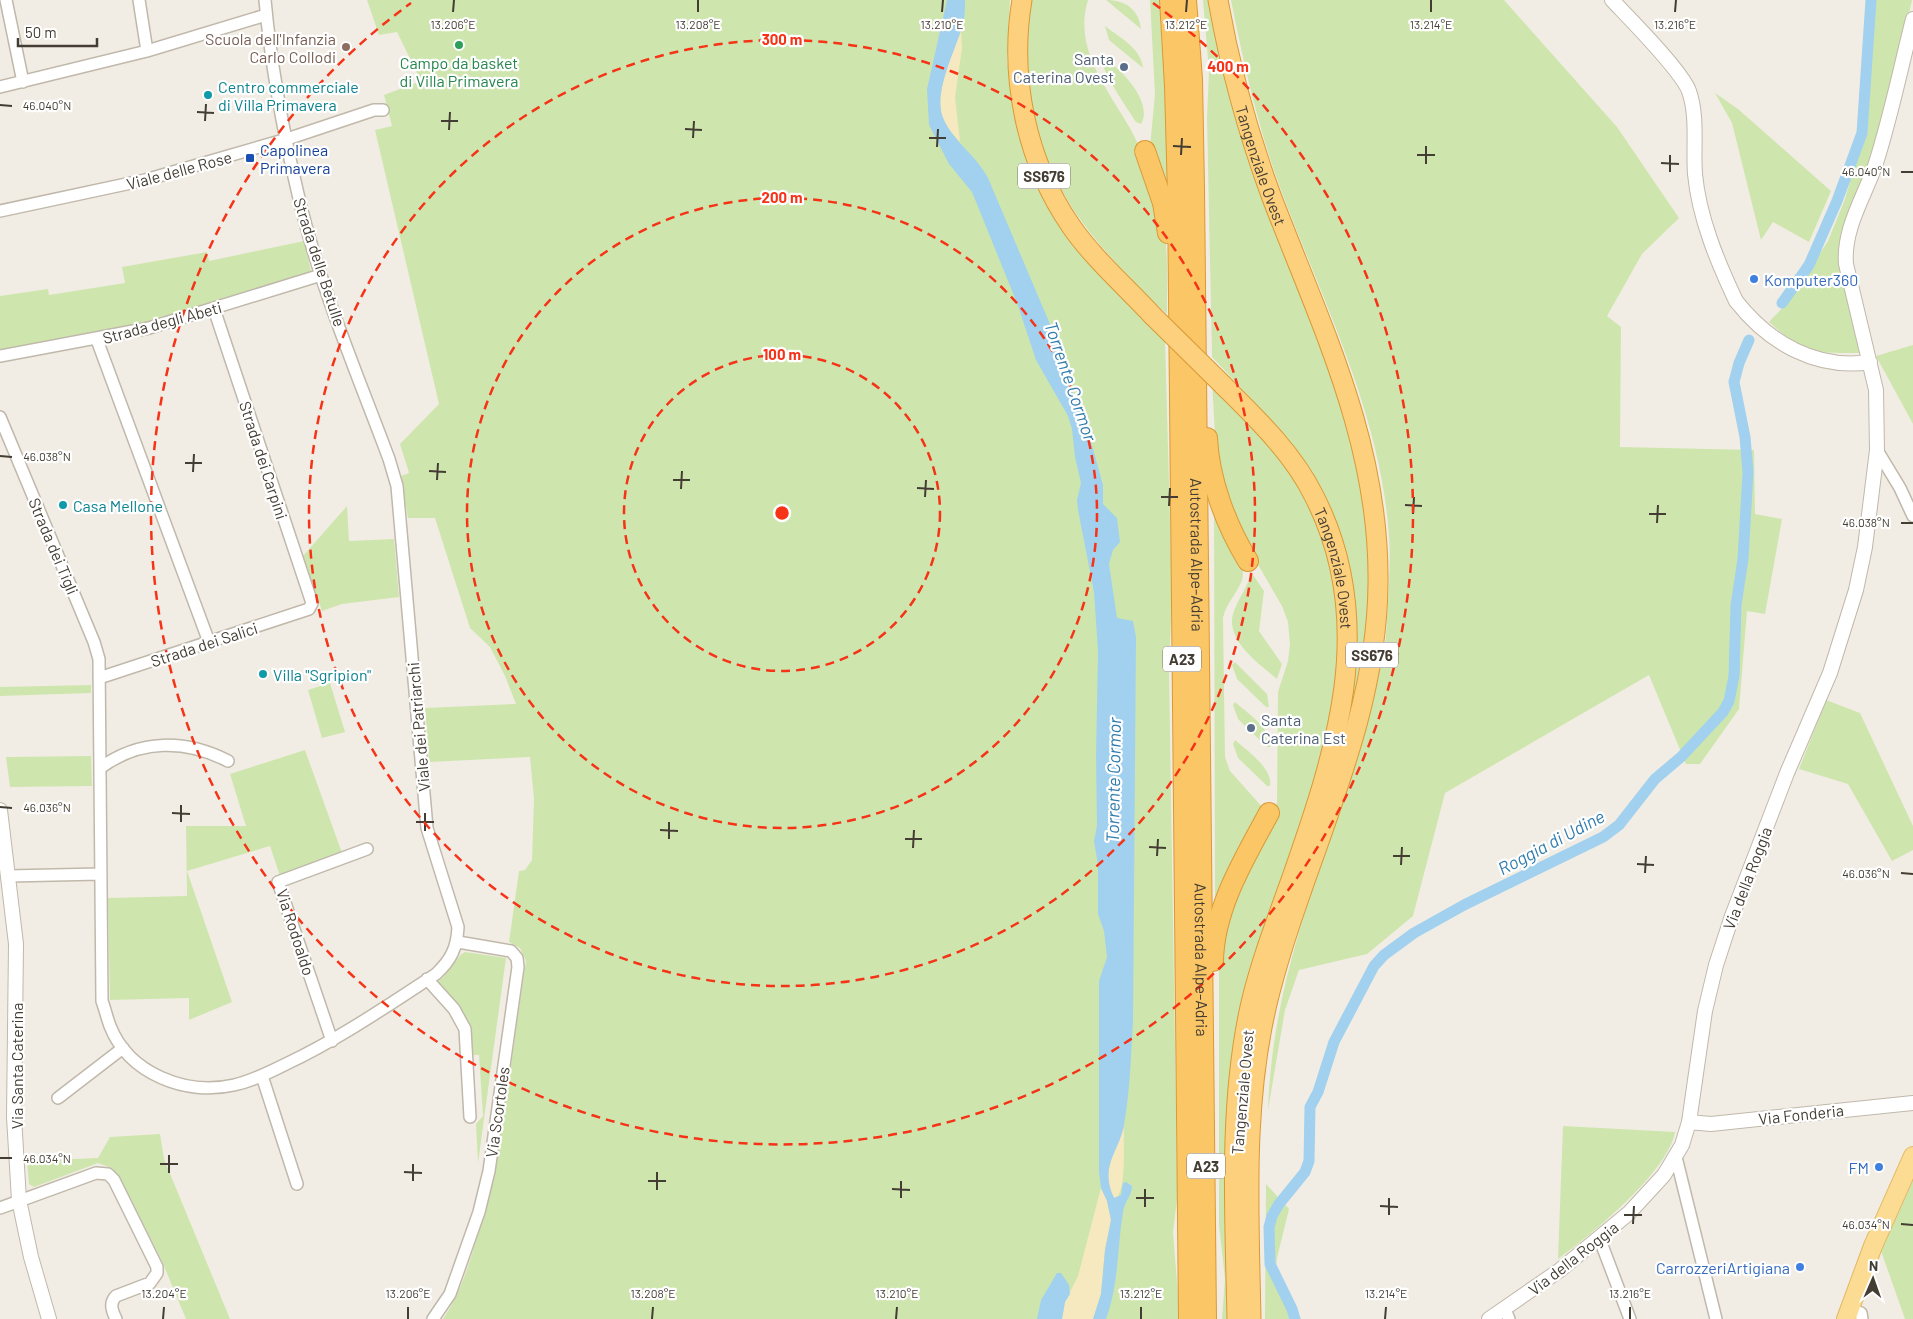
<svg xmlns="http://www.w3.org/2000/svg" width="1913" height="1319" font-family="Barlow,sans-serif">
  <rect width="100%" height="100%" fill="#f2ede4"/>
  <!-- green -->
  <path fill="#cee6ad" d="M367,0h643l-3,59 6,46 11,43 23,52 118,137 7,258 -3,76 8,500v29l-4,32 7,87h-737c18,-26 27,-58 36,-88 24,-88 33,-180 47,-270l-6,-13 -11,-6 10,-71 6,-1 7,-10 2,-61 -4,-42 -101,5 -4,-54 91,-4 -11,-28 -15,-29 -20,-19 -35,-110h-27l-7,-42 8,-3 -9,-29 39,-40 -64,-274 17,-4 -8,-31 37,-14 -24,-49 -18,3z
    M1030,0h58c-18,59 35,103 54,153 7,20 20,61 23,81 3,26 2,54 2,80 -105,-99 -150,-165 -137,-314z
    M1106,0c19,0 33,9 35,29z
    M1150,0h9l7,109 2,79 -18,-41 5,-53z
    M1203,0h10l119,361 33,128 6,82 -8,94 -12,54 -16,49 10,-217 -15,-44 -21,-40 -30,-39 -67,-71 -5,-240 2,-46z
    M1231,0h273l113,127 62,91 -37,36 -35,62 14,11 -1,120 134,3 1,64 27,5 -17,95 -18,-3 -8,98 -39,55h-14l-37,-89 -204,118 -32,123 -46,38 -68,16 -14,40 -17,100c4,-115 40,-207 76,-313 13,-39 24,-77 33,-117 4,-15 8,-30 9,-45 2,-33 5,-66 3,-99 -8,-121 -66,-234 -108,-346 -23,-62 -37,-125 -50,-190z
    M1875,0h37l-18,80 -18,64 -29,80 14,129c-45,0 -58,0 -92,-31l19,-20 40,-61 17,-42 23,-80z
    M1105,26c15,12 36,22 38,42l-34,-28z
    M1102,57c18,10 52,45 39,67l-5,-2c-7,-12 -37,-53 -34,-65z
    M1715,93l23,16 93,82 -22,51 -36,-20 -12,18 -29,-117z
    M304,241l7,30 -157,49 -154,31v-55l48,-7 1,6 76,-12 -3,-16 85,-15 2,9z
    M1913,345v79l-37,-68z
    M1212,381l74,79 44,86 12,89 -11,98 -63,192 -35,394h-11l3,-40 -6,-54v-265l7,-42 51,-115 1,-111 10,-31 2,-17 -2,-22 -6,-16 -49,-84 -17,-69z
    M1214,497c8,18 34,66 28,83 -5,14 -16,23 -19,38l2,139 5,14 34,38 -49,98z
    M347,506l2,35 45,-2 5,58 -57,7 -20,7 -19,-55z
    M1251,572l13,19 -5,40 23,33 -5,15c-18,-15 -54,-40 -43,-68 5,-14 14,-24 17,-39z
    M1235,662l32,32 2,13h-3l-29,-28 -5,-14z
    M330,683l15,49 -23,6 -14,-48z
    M91,685v8l-91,3v-9z
    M1826,700l34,13 53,113v24l-21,11 -44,-77 -49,-15z
    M1235,702c12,11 38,27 35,45h-3l-29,-28 -5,-14z
    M1235,740c12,11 38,28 35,46h-3l-29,-28 -5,-14z
    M305,750l37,103 -62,23 -10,-30 -83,25 45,131 -43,18v-22l-79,2 -2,-102 79,-2 -1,-70h60l-16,-52z
    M91,756l1,30 -82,1 -4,-30z
    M465,952l41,6 -28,205 -2,-39 7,-8 -4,-61h-7c1,-32 -17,-48 -36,-72 14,-9 20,-27 29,-31z
    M1563,1126l112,6c-7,40 -84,103 -117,127z
    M160,1134l4,25 66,160h-44l-25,-60 -42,-83 -7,-8 -14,-5 -64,24 -5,-3 -2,-23 71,-3 12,-21z
    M1913,1173v146h-8l-24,-68z
    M1266,1184l23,25 -12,49 -1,12 25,49h-36z"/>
  <!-- sand -->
  <path fill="#f6e9c0" d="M961,31l1,17 -7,49 5,45c-7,-8 -15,-16 -18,-26 -8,-23 11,-63 19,-85z
    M1124,1127c-1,17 3,60 -8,72 -18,-16 0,-54 8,-72z
    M1101,1188l6,13 4,19 -6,30 -4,44 -8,25h-31l3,-17 13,-26z"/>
  <!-- water -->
  <path fill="#a1d1ee" d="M947,0h18c0,8 0,16 -2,23 -6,26 -32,71 -19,97 10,22 32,35 44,58l70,165 17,57 10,20 18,65v19l14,14 3,24 -7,8 -4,14 8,54 16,3 3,16 -3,384c-2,35 -3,70 -9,104 -5,28 -25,40 -10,73l7,-3 2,-12 3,-1 6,4c0,10 -8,16 -9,26 -6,36 -4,72 -17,107h-13l8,-25 4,-44 6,-30 -4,-19 -6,-13 -2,-16v-191l8,-24 -3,-26 -6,-17v-49l-4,-24 3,-15 -1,-71 2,-104 -4,-59 -16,-82 -1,-10 4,-17 -6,-26 -3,-28 -4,-13 -32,-56 -19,-57 -45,-111 -23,-28 -20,-39 -2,-36z
    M1057,1273h4l8,12 1,9 -5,8 -3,17h-25l4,-19z"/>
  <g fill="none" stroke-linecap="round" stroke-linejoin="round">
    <!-- canal -->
    <path stroke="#a1d1ee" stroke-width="11" d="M1782,303l27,-38 28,-64 25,-68 9,-133
      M1295,1319l-3,-10 -22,-45 -1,-37 3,-11 7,-12 26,-32 4,-11 1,-54 8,-15 16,-50 40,-76 10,-11 30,-22 50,-28 139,-68 16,-12 36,-46 26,-22 42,-45 6,-11 5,-25 2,-71 7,-46 5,-87 -3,-35 -11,-55 5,-19 10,-23"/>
    <!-- minor casing -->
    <g stroke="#c0b8aa" stroke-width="14">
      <path id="minor" d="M6,0l17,82
        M139,0l8,51
        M0,87l147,-36 119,-36
        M0,211l145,-31 142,-41 87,-29h9
        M97,340l112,302
        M0,356l149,-28 172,-53
        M0,417l94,225 5,17 3,342c3,8 5,17 8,25 19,48 76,70 124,59 18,-4 36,-13 52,-21 53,-25 101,-58 150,-90 15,-14 21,-26 22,-47l-31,-99 -30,-342 -8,-27c-32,-86 -70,-174 -91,-265 -15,-63 -27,-129 -33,-194
        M1877,450l23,38 13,28
        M99,678l210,-69 3,-6 -98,-294
        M100,768c40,-29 85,-29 128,-7
        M8,876l92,-2
        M427,979l27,30 11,20 5,88
        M332,1041l-54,-159 89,-33
        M262,1076l35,108
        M58,1098l65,-50
        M1676,1157l40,162
        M0,1208l96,-35 12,1 6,6 43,87v6l-7,10 -34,13c-7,7 -4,15 0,23
        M1600,1240l30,79
        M1850,1308l11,5 1,6
        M1505,1309l4,10
        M433,1319l17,-25 29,-82 10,-41 29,-204 -1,-9 -6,-7 -53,-9"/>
    </g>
    <!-- tertiary casing -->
    <g stroke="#c0b8aa" stroke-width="16">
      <path id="tertiary" d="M1612,0c17,18 69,70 77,91 9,26 4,56 6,83 4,44 23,89 41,127 33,42 80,69 134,61
        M0,810l16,134 -2,173 5,83 12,57 18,62
        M1689,1122l22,2 202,-21
        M1489,1319l71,-49 69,-57 35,-38 18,-30 7,-23 16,-111 11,-46 16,-49 55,-143 43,-100 26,-83 9,-43 12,-97 -1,-60 -30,-126c-3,-36 19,-68 30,-101 15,-47 25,-96 37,-144"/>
    </g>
    <!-- primary casing -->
    <g stroke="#e1b863" stroke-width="20">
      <path id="primary" d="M1846,1319l27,-73 40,-90"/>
    </g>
    <!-- trunk casing -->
    <g stroke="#da9936" stroke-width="21">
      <g id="trunk">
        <path d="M1022,0c-13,77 4,161 49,226 21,31 56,62 82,90"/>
        <path id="s1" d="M1218,0c12,68 30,133 54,198 49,128 108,245 106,386 -1,143 -73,272 -108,408 -28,107 -21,218 -19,327"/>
        <path id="s2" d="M1223,385c33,33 70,68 91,111 66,128 21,258 -23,384 -15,42 -31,83 -41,127 -22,101 -15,209 -13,312"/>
      </g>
    </g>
    <!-- motorway casing -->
    <g stroke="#da9936" stroke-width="22">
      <g id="motorway">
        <path d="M1170,0l5,86 3,109 11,1124"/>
        <path id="s3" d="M1186,0l6,79 2,110 12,1130"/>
        <path d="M1145,151l18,52 5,30"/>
        <path d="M1207,438c2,42 19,87 41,123"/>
        <path d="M1213,961c1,-53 31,-102 56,-148"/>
      </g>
    </g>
    <!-- minor -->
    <use href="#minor" stroke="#fff" stroke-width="11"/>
    <!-- tertiary -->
    <use href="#tertiary" stroke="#fff" stroke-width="14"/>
    <!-- primary -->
    <use href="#primary" stroke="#fcdb93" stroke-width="18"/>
    <!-- trunk -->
    <use href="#trunk" stroke="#fcd07c" stroke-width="19"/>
    <!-- motorway -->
    <use href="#motorway" stroke="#fbc666" stroke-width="20"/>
    <!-- trunk-bridge casing -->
    <g stroke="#da9936" stroke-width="21" stroke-linecap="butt">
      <path id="trunk-bridge" d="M1153,316l70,69"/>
    </g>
    <!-- trunk-bridge -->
    <use href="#trunk-bridge" stroke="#fcd07c" stroke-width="19"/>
  </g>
  <!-- ticks -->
  <path fill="none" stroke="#443d34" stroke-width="2" d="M453,12l1,-12M698,12v-12M942,12l1,-12M1186,12l1,-12M1431,12v-12M1675,12l1,-12M0,105l12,1M197,112l17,1M205,121l1,-17M441,121h17M685,129l17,1M449,130l1,-18M693,138l1,-17M929,138h17M1173,146l18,1M937,147l1,-18M1181,155l1,-17M1417,155h18M1661,163l18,1M1426,164v-18M1670,172v-17M1901,172h12M0,456l12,1M185,463h17M429,471l17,1M193,472l1,-18M437,480l1,-17M673,480h17M917,488l17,1M681,489l1,-18M925,497l1,-17M1161,497h17M1405,505l17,1M1169,506l1,-18M1413,514l1,-17M1649,514h17M1657,523l1,-18M1901,523h12M0,807l12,1M172,813l18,1M181,822v-17M416,822h18M660,830l18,1M425,831v-18M669,839v-17M905,839h17M1149,847l17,1M913,848l1,-18M1157,856l1,-17M1393,856h17M1637,864l17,1M1401,865l1,-18M1645,873l1,-17M1901,873l12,1M0,1158h12M160,1164h18M404,1172l18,1M169,1173v-18M413,1181v-17M648,1181h18M892,1189l18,1M657,1190v-18M901,1198v-17M1136,1198h18M1380,1206l18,1M1145,1207v-18M1389,1215v-17M1624,1215h18M1633,1224l1,-18M1901,1224l12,1M163,1319l1,-12M408,1319v-12M652,1319l1,-12M896,1319l1,-12M1141,1319v-12M1385,1319l1,-12M1630,1319v-12"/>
  <!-- distance rings -->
  <g fill="none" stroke="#f63217" stroke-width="2.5" stroke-dasharray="9 6">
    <circle cx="782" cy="513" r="158"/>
    <circle cx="782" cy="513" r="315"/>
    <circle cx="782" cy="513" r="473"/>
    <path d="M1153 3A631 631 0 1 1 411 3"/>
  </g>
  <!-- markers -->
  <circle fill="#2e9e5b" stroke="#fff" stroke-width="2" cx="459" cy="45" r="5"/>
  <circle fill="#8d6e63" stroke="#fff" stroke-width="2" cx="346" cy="47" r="5"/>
  <g fill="#5c6f8a" stroke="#fff" stroke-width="2">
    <circle cx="1124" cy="67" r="5"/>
    <circle cx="1251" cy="728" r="5"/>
  </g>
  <g fill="#0f9aa8" stroke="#fff" stroke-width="2">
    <circle cx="208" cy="95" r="5"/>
    <circle cx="63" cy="505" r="5"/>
    <circle cx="263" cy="674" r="5"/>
  </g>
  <rect fill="#1a4fb4" stroke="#fff" stroke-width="2" x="245" y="153" width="10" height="10" rx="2.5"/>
  <g fill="#3f7fe0" stroke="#fff" stroke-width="2">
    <circle cx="1754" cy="279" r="5"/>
    <circle cx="1879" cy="1167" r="5"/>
    <circle cx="1800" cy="1267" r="5"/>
  </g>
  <g text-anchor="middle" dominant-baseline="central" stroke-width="4.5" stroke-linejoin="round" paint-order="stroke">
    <!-- shield labels -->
    <g fill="#fff" stroke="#7c7771" stroke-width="1">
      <rect x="1018" y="163.5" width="52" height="25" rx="4"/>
      <rect x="1346" y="642.5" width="52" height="25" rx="4"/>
      <rect x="1163" y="646.5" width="38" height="25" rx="4"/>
      <rect x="1187" y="1153.5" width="38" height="25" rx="4"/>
    </g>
    <g font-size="15" font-weight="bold" fill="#443d34">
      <text x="1044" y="176">SS676</text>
      <text x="1372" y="655">SS676</text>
      <text x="1182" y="659">A23</text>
      <text x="1206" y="1166">A23</text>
    </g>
    <!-- education labels -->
    <g font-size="16" fill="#785e54" stroke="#fff" text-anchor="end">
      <text x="336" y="38">Scuola dell'Infanzia<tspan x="336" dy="18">Carlo Collodi</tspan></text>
    </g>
    <!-- service labels -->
    <g font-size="16" fill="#4e5e75" stroke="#fff" text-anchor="end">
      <text x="1114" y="58">Santa<tspan x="1114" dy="18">Caterina Ovest</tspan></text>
      <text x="1261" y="719" text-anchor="start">Santa<tspan x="1261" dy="18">Caterina Est</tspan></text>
    </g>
    <!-- leisure labels -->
    <g font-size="16" fill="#27864d" stroke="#fff">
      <text x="459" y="62">Campo da basket<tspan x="459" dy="18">di Villa Primavera</tspan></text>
    </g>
    <!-- culture labels -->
    <g font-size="16" fill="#0d838f" stroke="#fff" text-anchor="start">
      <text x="218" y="86">Centro commerciale<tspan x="218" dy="18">di Villa Primavera</tspan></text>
      <text x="73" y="505">Casa Mellone</text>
      <text x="273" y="674">Villa "Sgripion"</text>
    </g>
    <!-- transit labels -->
    <g font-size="16" fill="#164399" stroke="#fff" text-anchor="start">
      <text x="260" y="149">Capolinea<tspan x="260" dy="18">Primavera</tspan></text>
    </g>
    <!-- street labels -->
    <g font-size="16" fill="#443d34" stroke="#fff">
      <text stroke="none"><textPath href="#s1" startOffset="171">Tangenziale Ovest</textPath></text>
      <text transform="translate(179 170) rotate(-15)">Viale delle Rose</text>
      <text transform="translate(320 262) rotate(72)">Strada delle Betulle</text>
      <text transform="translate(162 322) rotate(-15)">Strada degli Abeti</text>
      <text transform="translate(264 460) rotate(72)">Strada dei Carpini</text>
      <text transform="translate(54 546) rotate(67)">Strada dei Tigli</text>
      <text stroke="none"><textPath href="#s3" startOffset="555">Autostrada Alpe-Adria</textPath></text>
      <text stroke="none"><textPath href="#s2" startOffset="220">Tangenziale Ovest</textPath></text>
      <text transform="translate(204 644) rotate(-18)">Strada dei Salici</text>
      <text transform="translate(418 727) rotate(-95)">Viale dei Patriarchi</text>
      <text transform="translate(1747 878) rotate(-69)">Via della Roggia</text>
      <text transform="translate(296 932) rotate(72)">Via Rodoaldo</text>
      <text stroke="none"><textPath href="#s3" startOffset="960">Autostrada Alpe-Adria</textPath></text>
      <text transform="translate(16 1066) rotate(-90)">Via Santa Caterina</text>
      <text transform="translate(1242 1092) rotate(-85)">Tangenziale Ovest</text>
      <text transform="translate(497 1112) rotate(-82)">Via Scortoles</text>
      <text transform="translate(1801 1114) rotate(-6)">Via Fonderia</text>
      <text transform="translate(1573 1258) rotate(-38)">Via della Roggia</text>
    </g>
    <!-- shop labels -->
    <g font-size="16" fill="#366cbe" stroke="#fff" text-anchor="end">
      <text x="1764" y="279" text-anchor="start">Komputer360</text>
      <text x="1869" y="1167">FM</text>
      <text x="1790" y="1267">CarrozzeriArtigiana</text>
    </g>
    <!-- water labels -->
    <g font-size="18" font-style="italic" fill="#307cad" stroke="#fff">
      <text transform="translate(1071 381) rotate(71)">Torrente Cormor</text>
      <text transform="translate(1113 780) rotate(-89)">Torrente Cormor</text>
      <text transform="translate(1551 842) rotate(-28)">Roggia di Udine</text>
    </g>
  </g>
  <g font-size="12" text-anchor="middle" fill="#443d34" stroke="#fff" stroke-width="4.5" stroke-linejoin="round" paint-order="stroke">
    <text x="453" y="29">13.206°E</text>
    <text x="698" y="29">13.208°E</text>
    <text x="942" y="29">13.210°E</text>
    <text x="1186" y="29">13.212°E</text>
    <text x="1431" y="29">13.214°E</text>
    <text x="1675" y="29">13.216°E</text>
    <text x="47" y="110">46.040°N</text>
    <text x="1866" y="176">46.040°N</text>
    <text x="47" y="461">46.038°N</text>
    <text x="1866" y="527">46.038°N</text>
    <text x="47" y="812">46.036°N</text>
    <text x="1866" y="878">46.036°N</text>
    <text x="47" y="1163">46.034°N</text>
    <text x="1866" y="1229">46.034°N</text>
    <text x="164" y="1298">13.204°E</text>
    <text x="408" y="1298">13.206°E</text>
    <text x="653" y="1298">13.208°E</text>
    <text x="897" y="1298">13.210°E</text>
    <text x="1141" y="1298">13.212°E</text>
    <text x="1386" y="1298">13.214°E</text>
    <text x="1630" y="1298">13.216°E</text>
  </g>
  <circle cx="782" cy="513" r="8" fill="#f63217" stroke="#fff" stroke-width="2.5"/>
  <g font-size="15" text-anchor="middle" font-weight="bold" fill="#f63217" stroke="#fff" stroke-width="4.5" stroke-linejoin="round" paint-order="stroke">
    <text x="782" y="45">300 m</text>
    <text x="1228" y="72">400 m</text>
    <text x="782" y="203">200 m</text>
    <text x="782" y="360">100 m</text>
  </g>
  <!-- north arrow -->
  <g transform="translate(1873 1279) rotate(2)" stroke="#ffffff" stroke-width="4" paint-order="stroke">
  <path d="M0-4L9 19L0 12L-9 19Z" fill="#443d34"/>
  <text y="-8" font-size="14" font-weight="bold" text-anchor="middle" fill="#443d34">N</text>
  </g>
  <!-- scale -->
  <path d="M18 38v8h79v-8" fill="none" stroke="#443d34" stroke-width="2.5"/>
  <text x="25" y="38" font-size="15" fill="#443d34" stroke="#ffffff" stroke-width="4" paint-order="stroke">50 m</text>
</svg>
